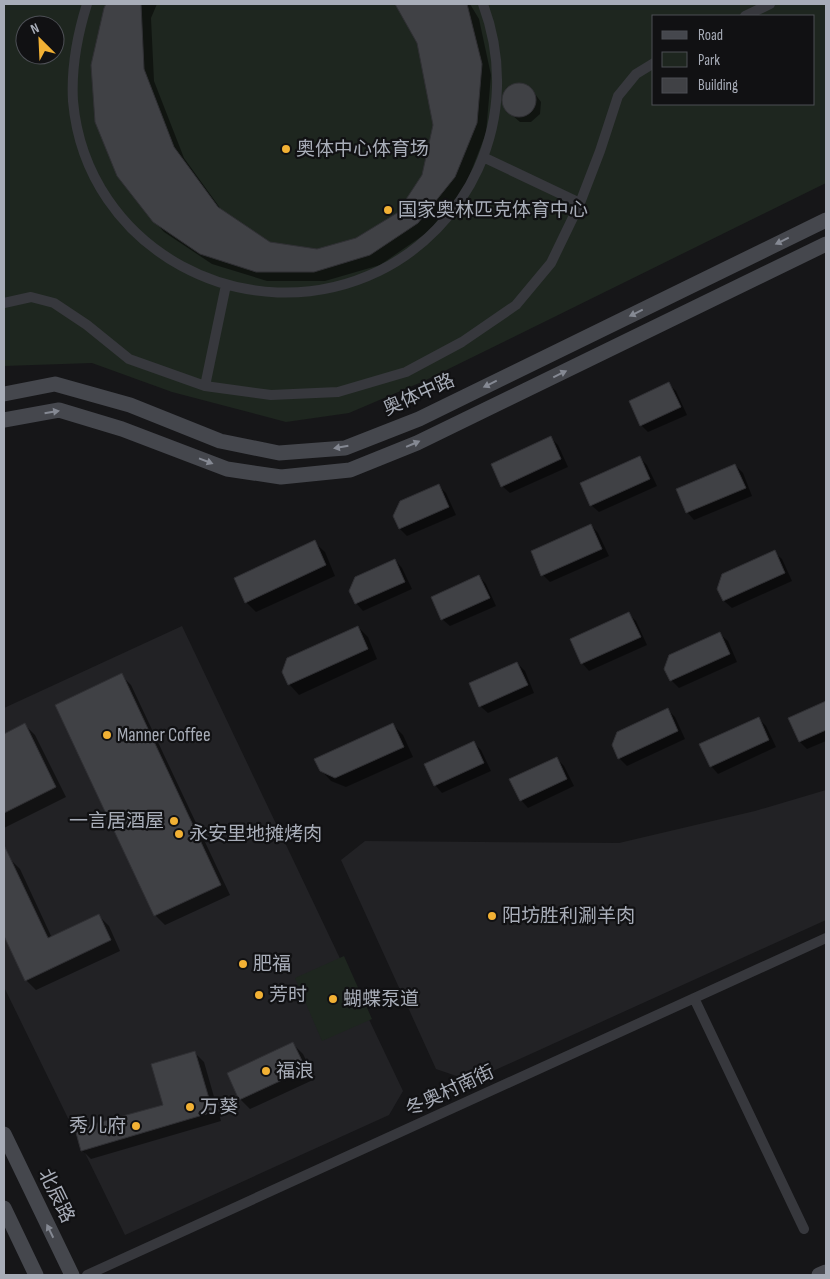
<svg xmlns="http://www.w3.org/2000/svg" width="830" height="1279" font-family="'Sofia Sans Condensed','Noto Sans SC',sans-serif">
  <rect width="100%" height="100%" fill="#161618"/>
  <!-- built -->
  <path fill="#222225" d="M182,626l221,465 -14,24 -264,120 -121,-248v-279z
    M826,790v130l-355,161 -35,-12 -95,-209 24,-19 254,2 136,-32z"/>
  <!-- green -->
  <path fill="#1e261f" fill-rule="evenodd" d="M4,4h822v179l-402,198 -75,32 -63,9 -114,-30 -80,-29 -88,3zM654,16h160v88h-160zM25,25h30v30h-30z
    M344,956l28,63 -50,22 -27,-63z"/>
  <!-- shadow -->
  <path fill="#0007" d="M108,4h49l-6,14 3,63 30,77 39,54 46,31 48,7 40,-10 41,-26 25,-39 11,-50 -16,-83 -21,-38h73l9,15 12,56 -5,58 -21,54 -37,45 -48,33 -55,16h-58l-55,-17 -48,-32 -10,-11 -49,-212z
    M519,83l11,4 11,15 -1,12 -9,8h-11l-15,-13v-15l3,-6z
    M669,384l7,7 11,24 -39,17 -7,-7z
    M551,438l7,7 10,22 -58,26 -8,-7z
    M640,458l7,7 10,21 -58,26 -8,-7z
    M735,465l8,8 9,23 -58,24 -7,-8z
    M439,486l7,7 10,22 -49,21 -7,-7z
    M591,525l7,8 11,23 -59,26 -7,-7z
    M314,542l11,10 10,24 -79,36 -10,-10z
    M774,552l8,7 10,22 -60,27 -8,-7 -5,-12z
    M395,560l7,8 10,21 -49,22 -7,-8z
    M479,576l7,8 10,22 -46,20 -8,-7z
    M629,614l7,7 11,24 -58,26 -7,-8z
    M358,627l10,10 9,22 -78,36 -10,-11z
    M720,634l8,7 9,21 -58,26 -8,-8z
    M517,663l8,8 9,22 -46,20 -8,-7z
    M121,675l10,10 99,210 -65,30 -10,-10z
    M826,702v39l-19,8 -7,-7 -11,-23z
    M668,710l7,7 10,22 -58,27 -8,-8z
    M759,719l7,7 10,21 -58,27 -7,-8z
    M25,725l10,10 31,62 -62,31v-93z
    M393,725l10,10 10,22 -67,30 -15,-6 -10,-11z
    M474,743l7,7 10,21 -49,22 -7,-8z
    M556,758l8,8 10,20 -46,22 -7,-8z
    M10,859l10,10 32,69 47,-22 10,10 11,25 -84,39 -10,-10 -22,-47v-71z
    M293,1044l10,10 12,25 -65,30 -10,-10z
    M195,1053l9,9 17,59 -130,38 -9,-9 82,-44z"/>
  <!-- building -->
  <path fill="#404145" stroke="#303034" d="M106,4h35l3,65 30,78 44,60 52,35 47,7 39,-11 41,-25 25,-38 11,-50 -16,-82 -22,-39h72l15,60 -5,59 -22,54 -37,46 -48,32 -56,17h-58l-56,-18 -47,-32 -36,-46 -22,-54 -4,-57 13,-57z
    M502 100a17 17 0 1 1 34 0a17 17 0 1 1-34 0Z
    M669,382l12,25 -41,19 -11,-25z
    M551,436l10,23 -60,28 -10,-23z
    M640,456l10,23 -60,27 -10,-23z
    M735,464l11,24 -60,25 -10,-24z
    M439,484l10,23 -50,22 -6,-13 7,-15z
    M591,524l11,25 -61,27 -10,-25z
    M315,540l11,25 -81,38 -11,-25z
    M775,550l10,23 -62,28 -6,-12 5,-15z
    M395,559l10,23 -50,22 -6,-13 6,-14z
    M479,575l11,23 -49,22 -10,-23z
    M629,612l12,25 -60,27 -11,-25z
    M358,626l10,23 -80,36 -6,-13 5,-14z
    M720,632l10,22 -60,27 -6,-12 5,-14z
    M517,662l11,23 -49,22 -10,-24z
    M122,673l99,212 -67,31 -99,-211z
    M826,701v29l-27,12 -11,-24z
    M668,708l10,23 -60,28 -6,-14 5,-13z
    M759,717l10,23 -59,27 -11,-23z
    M25,723l31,64 -52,26v-79z
    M393,723l11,24 -69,31 -15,-7 -6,-12z
    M474,741l10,22 -50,23 -10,-22z
    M557,757l10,22 -47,22 -11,-22z
    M4,845l44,93 51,-24 12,26 -86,41 -21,-45z
    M293,1042l13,27 -67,31 -12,-27z
    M195,1051l18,61 -132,39 -6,-22 88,-24 -12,-41z"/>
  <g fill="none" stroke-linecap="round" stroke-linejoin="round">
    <!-- street -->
    <path stroke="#37383d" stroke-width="10" d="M87,4c-10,32 -16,63 -14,97 13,149 174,234 306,170 43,-21 79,-58 99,-102 24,-53 25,-111 5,-165
      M745,16l25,-12
      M483,157l97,46
      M4,303l27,-6 23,6 33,22 42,34 76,27 66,9 67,-3 68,-20 56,-30 54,-37 35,-42 29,-60 20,-52 18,-55 18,-22 18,-11
      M205,386l21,-101
      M694,998l110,231
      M87,1275l739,-337"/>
    <!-- secondary -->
    <path stroke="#45474d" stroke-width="15" d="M4,394l51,-10 75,21 90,36 59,12 66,-5 74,-29 407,-199
      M4,420l55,-10 63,19 105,40 54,8 69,-7 67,-27 409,-199
      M4,1134l68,141
      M4,1208l32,67
      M819,1275l7,-3"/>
  </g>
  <!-- one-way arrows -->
  <defs><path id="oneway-solid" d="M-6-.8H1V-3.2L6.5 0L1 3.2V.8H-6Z" transform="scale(1.25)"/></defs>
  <g fill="#858993">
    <use href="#oneway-solid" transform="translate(782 241) rotate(154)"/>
    <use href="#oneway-solid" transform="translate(636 313) rotate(154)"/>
    <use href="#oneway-solid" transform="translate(560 374) rotate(-26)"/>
    <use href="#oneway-solid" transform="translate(490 384) rotate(154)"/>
    <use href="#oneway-solid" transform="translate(52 412) rotate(-9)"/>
    <use href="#oneway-solid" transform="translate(413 444) rotate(-23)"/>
    <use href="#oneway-solid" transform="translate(341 447) rotate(170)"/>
    <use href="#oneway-solid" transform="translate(206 461) rotate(21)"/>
    <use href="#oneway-solid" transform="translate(50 1231) rotate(-116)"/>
  </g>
  <!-- markers -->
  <g fill="#f2b134" stroke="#111113" stroke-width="2">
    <circle cx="286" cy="149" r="5"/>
    <circle cx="388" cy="210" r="5"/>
    <circle cx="107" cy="735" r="5"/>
    <circle cx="174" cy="821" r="5"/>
    <circle cx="179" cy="834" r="5"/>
    <circle cx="492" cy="916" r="5"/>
    <circle cx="243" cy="964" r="5"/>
    <circle cx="259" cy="995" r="5"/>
    <circle cx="333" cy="999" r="5"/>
    <circle cx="266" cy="1071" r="5"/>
    <circle cx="190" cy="1107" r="5"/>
    <circle cx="136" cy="1126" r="5"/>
  </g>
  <g text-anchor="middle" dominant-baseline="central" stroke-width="4.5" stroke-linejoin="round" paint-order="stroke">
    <!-- poi labels -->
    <g font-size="19" fill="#a8adb8" stroke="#111113" text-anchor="start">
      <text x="296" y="149">奥体中心体育场</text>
      <text x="398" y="210">国家奥林匹克体育中心</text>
      <text x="117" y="735">Manner Coffee</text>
      <text x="164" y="821" text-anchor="end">一言居酒屋</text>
      <text x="189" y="834">永安里地摊烤肉</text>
      <text x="502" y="916">阳坊胜利涮羊肉</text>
      <text x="253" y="964">肥福</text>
      <text x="269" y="995">芳时</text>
      <text x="343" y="999">蝴蝶泵道</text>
      <text x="276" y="1071">福浪</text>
      <text x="200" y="1107">万葵</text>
      <text x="126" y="1126" text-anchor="end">秀儿府</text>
    </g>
    <!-- street labels -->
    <g font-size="19" fill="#a8adb8" stroke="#111113">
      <text transform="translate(419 395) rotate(-24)">奥体中路</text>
      <text transform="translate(450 1091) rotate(-25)">冬奥村南街</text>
      <text transform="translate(56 1196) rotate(64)">北辰路</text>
    </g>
  </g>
  <!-- border -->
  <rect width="830" height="1279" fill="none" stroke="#a8adb8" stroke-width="10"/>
  <!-- legend -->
  <rect x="652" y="15" width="162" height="90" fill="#111113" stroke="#4d4f55"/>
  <rect x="662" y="31" width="25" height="8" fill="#45474d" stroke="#4d4f55"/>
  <text x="698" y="40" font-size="15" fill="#a8adb8">Road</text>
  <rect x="662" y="52" width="25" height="15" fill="#1e261f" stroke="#4d4f55"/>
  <text x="698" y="65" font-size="15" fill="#a8adb8">Park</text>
  <rect x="662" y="78" width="25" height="15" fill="#404145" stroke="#4d4f55"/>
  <text x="698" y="90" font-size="15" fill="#a8adb8">Building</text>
  <!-- north arrow -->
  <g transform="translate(40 40) rotate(336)"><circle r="24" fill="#111113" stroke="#4d4f55"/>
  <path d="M0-4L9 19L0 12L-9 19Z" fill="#f2b134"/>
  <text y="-8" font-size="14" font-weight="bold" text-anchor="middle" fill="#a8adb8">N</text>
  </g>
</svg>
